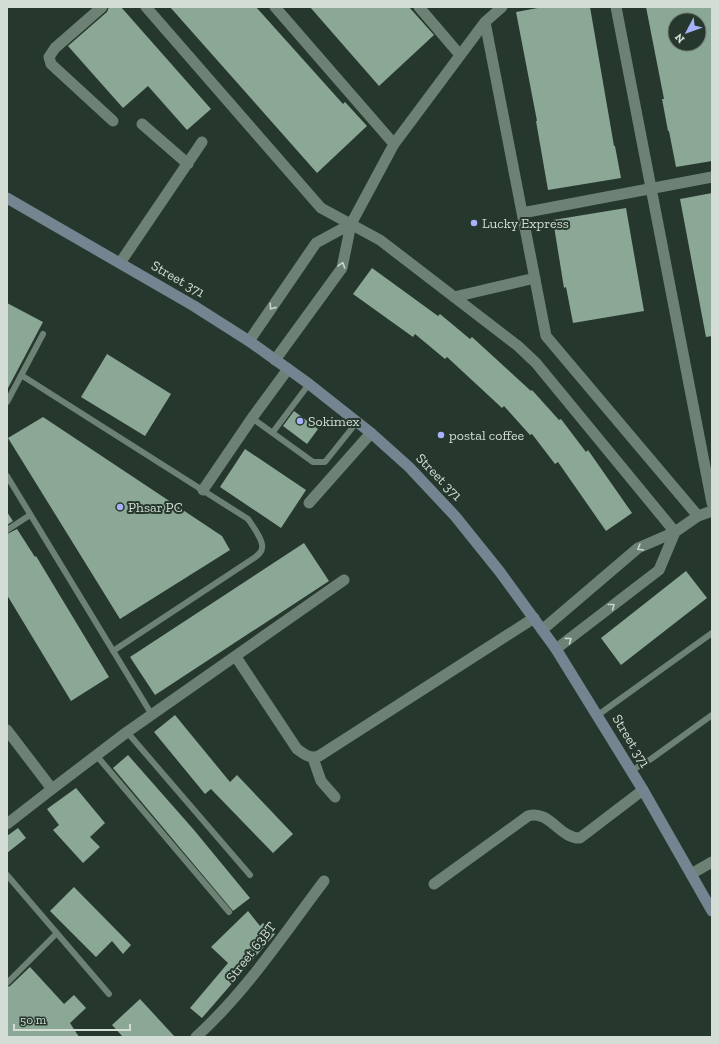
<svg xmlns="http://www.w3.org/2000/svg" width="719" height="1044" font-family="'Zilla Slab',serif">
  <rect width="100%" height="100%" fill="#26382d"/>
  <!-- building -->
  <path fill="#8ba795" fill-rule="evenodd" d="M109,7h12l90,102 -24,21 -39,-44 -25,22 -55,-62 39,-34z
    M170,7h86l87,97 2,-2 22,24 -50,47z
    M310,7h99l25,28 -55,51z
    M543,7h47l24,139h1l6,32 -73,12 -12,-69h1l-21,-109z
    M646,7h66v154l-36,6 -7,-36h-1l-6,-32h2zM675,20h24v24h-24z
    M712,193v143l-6,1 -26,-138z
    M626,208l18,103 -71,12 -7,-36 -2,1 -11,-68z
    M372,268l66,48 2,-2 30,25 2,-2 59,54 1,-1 27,30 2,-1 25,33 2,-2 44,63 -26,18 -48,-69 -3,2 -23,-30 -2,1 -26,-29 -2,2 -55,-51 -2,2 -30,-25 -2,3 -60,-43z
    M7,303l36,19 -36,68z
    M107,354l64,40 -26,42 -64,-39z
    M294,411l24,18 -11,15 -24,-18z
    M43,417l179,119 8,14 -110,69 -112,-181z
    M245,449l61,41 -25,38 -61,-41z
    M7,512l6,9 -6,4z
    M17,529l18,28 1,-1 73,121 -38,24 -64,-106v-61z
    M304,543l25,38 -174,114 -25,-38z
    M686,571l21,27 -86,67 -20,-27z
    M175,715l55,67 7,-7 56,59 -20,19 -62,-64 -6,5 -51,-62z
    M128,755l66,75 56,68 -17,13 -120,-143z
    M76,788l29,35 -15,14 10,10 -17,16 -30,-33 6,-5 -12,-16z
    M18,828l8,10 -19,15v-17z
    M74,887l57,58 -8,9 -11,-13 -16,16 -46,-46z
    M248,911l12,15 3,-3 12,11 -73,84 -12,-10 38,-45 -17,-16z
    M30,967l34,37 10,-9 12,13 -16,15 9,14h-72v-50l3,-1z
    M140,999l35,38h-52l-11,-12z"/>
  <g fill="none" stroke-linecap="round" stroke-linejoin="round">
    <!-- service -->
    <path stroke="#6d8174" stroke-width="6" d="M21,375l227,144c4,6 16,22 14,29 0,4 -4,7 -8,10l-141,93
      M7,402l36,-68
      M252,418l61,44h12l32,-40
      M273,432l36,-48
      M7,476l145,239
      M7,530l23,-15
      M598,715l114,-82
      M127,732l123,143
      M96,755l133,157
      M631,771l20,-12 61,-44
      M7,875l102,119
      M7,983l50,-50"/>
    <!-- minor -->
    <path stroke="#6d8174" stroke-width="11" d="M102,7l-47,41 -6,9 2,7 62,57
      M146,7l175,201 59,32 138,106 18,17 139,169
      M275,7l119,137
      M419,7l41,48
      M616,7l96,496
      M485,22l61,314 152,180
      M142,124l46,40
      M522,213l190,-36
      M120,263l82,-121
      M454,297l81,-19
      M249,341l67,-98 35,-19
      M275,360l67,-92 9,-44 43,-80 91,-122 17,-15
      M203,490l49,-72 36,-49
      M309,503l62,-70
      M542,630l96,-82 37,-16 23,-16 14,-5
      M556,649l103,-79 16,-38
      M236,657l61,92c8,6 13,10 22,7l215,-138
      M7,730l45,59
      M313,758l8,23 14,16
      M7,824l45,-35 75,-57 217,-152
      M691,874l21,-12
      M434,884l94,-68c21,-7 32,23 52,22l63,-48
      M196,1037c50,-45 88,-103 128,-156"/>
    <!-- secondary -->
    <path stroke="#748490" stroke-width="11" d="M7,198l187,108 55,35 60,43 62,49 38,34 46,49 45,56 56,77 87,141 69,121"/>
  </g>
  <!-- one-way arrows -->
  <defs><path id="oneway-chevron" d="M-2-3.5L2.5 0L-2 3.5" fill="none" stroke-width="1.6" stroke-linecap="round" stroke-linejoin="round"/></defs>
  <g stroke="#c9d4cc">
    <use href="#oneway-chevron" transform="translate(342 265) rotate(-72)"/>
    <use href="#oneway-chevron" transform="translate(272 307) rotate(125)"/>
    <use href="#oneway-chevron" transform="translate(640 548) rotate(150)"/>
    <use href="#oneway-chevron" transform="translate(612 606) rotate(-38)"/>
    <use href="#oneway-chevron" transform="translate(569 640) rotate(-36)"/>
  </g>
  <!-- markers -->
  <g fill="#a7b1fc" stroke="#26382d" stroke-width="1.5">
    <circle cx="474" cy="223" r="4"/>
    <circle cx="300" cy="421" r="4"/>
    <circle cx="441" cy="435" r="4"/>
    <circle cx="120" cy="507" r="4"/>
  </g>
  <g text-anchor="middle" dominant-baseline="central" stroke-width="4" stroke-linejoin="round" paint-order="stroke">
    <!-- poi labels -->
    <g font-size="14" fill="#d3ddd6" stroke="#26382d" text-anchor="start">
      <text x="482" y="223">Lucky Express</text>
      <text x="308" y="421">Sokimex</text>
      <text x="449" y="435">postal coffee</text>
      <text x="128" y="507">Phsar PC</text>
    </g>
    <!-- street labels -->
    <g font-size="14" fill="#d3ddd6" stroke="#26382d">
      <text transform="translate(178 279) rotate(30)">Street 371</text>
      <text transform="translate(439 477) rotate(46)">Street 371</text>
      <text transform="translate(631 741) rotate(59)">Street 371</text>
      <text transform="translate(251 952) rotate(-52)">Street 63BT</text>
    </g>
  </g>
  <!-- border -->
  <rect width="719" height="1044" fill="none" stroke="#d3ddd6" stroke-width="16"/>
  <!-- north arrow -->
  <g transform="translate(687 32) rotate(229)"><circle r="19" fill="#26382d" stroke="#6b7a71"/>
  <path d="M0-3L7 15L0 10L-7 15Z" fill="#a7b1fc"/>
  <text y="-6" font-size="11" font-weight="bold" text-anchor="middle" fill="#d3ddd6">N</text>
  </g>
  <!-- scale -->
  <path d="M14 1024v6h116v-6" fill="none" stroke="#d3ddd6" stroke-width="2"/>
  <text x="20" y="1024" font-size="12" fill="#d3ddd6" stroke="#26382d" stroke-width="3" paint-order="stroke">50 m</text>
</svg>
